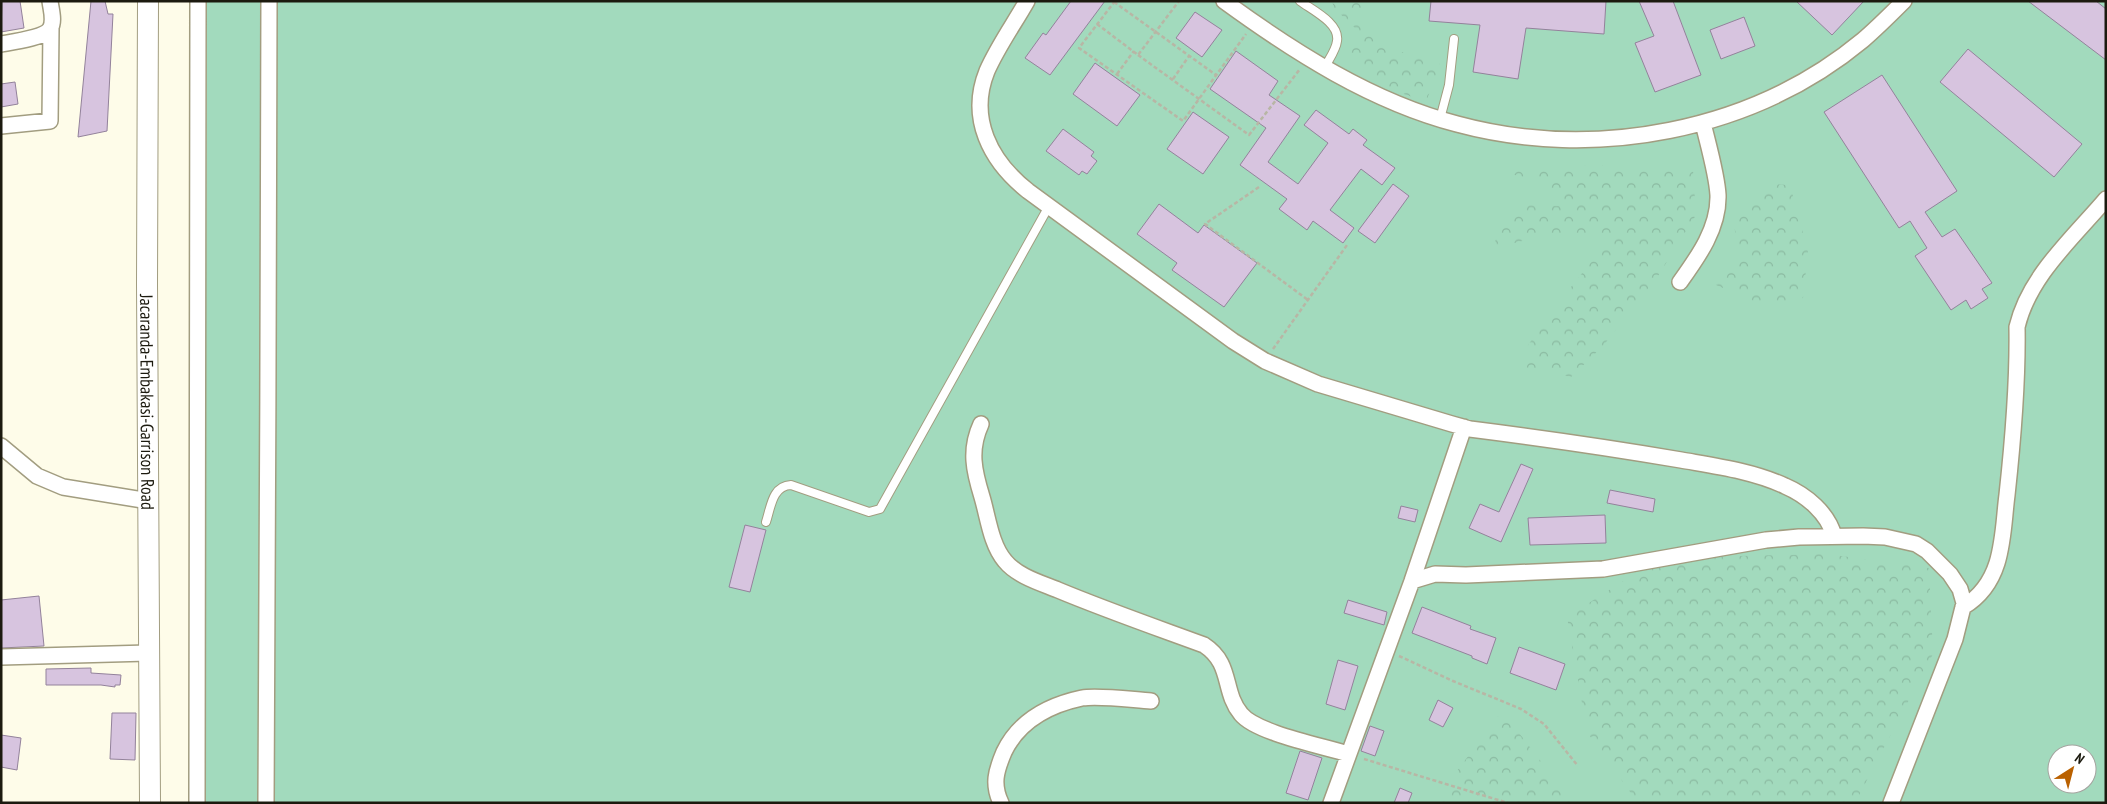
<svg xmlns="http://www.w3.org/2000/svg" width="2107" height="804" font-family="'PT Sans Narrow',sans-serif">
  <defs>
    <pattern id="forest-crowns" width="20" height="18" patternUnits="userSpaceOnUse" patternTransform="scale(1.25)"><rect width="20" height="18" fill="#a2dabd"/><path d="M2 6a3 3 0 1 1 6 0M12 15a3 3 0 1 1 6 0" fill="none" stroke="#8bbaa1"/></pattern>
  </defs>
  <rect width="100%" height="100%" fill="#fefce9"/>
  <!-- grass -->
  <path fill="#a2dabd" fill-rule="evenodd" d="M207,1h1899v802h-1902zM2057,754h30v30h-30z"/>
  <!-- forest -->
  <path fill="url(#forest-crowns)" d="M1332,1h47l-19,14 18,31 48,12 14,6 -14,38 -47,-17 -30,-25 6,-32 -21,-20z
    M1595,165l65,5h33l3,45 -38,61 -55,70 -32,31 -47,-10 4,-22 46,-62 36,-44 -60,-5 -59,15 23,-44 51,1 -28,-25 -33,-9z
    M1767,184l23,1 18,67 -5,46 -38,8 -56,-24 31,-24 -7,-38z
    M1827,554l102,14 4,86 -78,149h-217l-51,-71 -20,-115 92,-59z
    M1502,711l71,92h-140z"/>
  <!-- building -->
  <path fill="#d7c4df" stroke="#93829b" d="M2,1h18l4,27 -23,4z
    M91,1h14l3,13h5l-6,117 -29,6z
    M1071,1h34l-55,74 -25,-17 18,-25 3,2z
    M1431,1h175l-2,33 -78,-6 -8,51 -45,-7 7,-47 -51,-4z
    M1639,1h34l28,74 -46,17 -20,-49 19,-7z
    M1796,1h68l-32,34z
    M2028,1h68l10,8v51z
    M1195,12l27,18 -20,27 -26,-19z
    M1744,17l11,29 -34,13 -11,-29z
    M1968,49l114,95 -28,33 -114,-95z
    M1236,51l42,30 -9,14 31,21 -32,46 30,22 30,-41 -24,-18 12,-15 33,24 4,-5 14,11 -4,5 32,23 -13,17 -21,-16 -31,41 24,18 -11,15 -30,-22 -6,9 -28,-21 8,-10 -47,-34 26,-37 -56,-39z
    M1095,63l45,32 -23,31 -44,-32z
    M1882,75l75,116 -32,21 17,25 13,-8 37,54 -10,6 6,9 -17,11 -5,-9 -15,10 -36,-54 12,-8 -17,-27 -11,7 -75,-116z
    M15,82l3,22 -17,3v-23z
    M1193,112l36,25 -26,37 -36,-25z
    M1063,129l31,23 -3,4 6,5 -10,13 -5,-3 -3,4 -33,-24z
    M1393,184l16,12 -34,47 -17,-12z
    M1159,204l39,29 6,-8 53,38 -33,44 -52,-37 5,-7 -40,-29z
    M1521,464l12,5 -32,73 -32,-14 11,-24 19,8z
    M1610,490l45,9 -2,13 -46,-9z
    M1401,506l17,4 -3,12 -17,-4z
    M1605,515l1,28 -76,2 -2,-27z
    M745,525l21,5 -16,62 -21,-5z
    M39,596l5,50 -43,2v-48z
    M1348,600l39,12 -3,13 -40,-12z
    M1422,607l49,19 -1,3 26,9 -9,26 -15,-6v-2l-60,-23z
    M1519,647l46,17 -9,26 -46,-17z
    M1338,660l20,6 -13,44 -19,-6z
    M91,668v5l30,2 -1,10h-5v2l-14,-2h-55v-16z
    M1438,700l15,8 -10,19 -14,-7z
    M112,713h24l-1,47 -25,-1z
    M1370,726l14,5 -9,25 -14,-5z
    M1,735l20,3 -4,32 -16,-3z
    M1300,751l22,7 -14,42 -22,-7z
    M1400,788l12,5 -4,10h-14z"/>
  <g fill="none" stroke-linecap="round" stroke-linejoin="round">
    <!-- lane casing -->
    <g stroke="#a29d80" stroke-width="10">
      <path id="lane" d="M1300,1c12,9 40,22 37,40 -1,9 -8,18 -12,26
        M1440,119l9,-34 5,-46
        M766,522c5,-15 6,-36 25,-37l78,27 11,-3 169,-303"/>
    </g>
    <!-- street casing -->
    <g stroke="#a29d80" stroke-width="18">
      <path id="street" d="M1027,1c-13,23 -29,45 -40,70 -19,47 3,90 41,120l205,150 32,20 53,23 134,40 18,5c71,9 141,19 211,31 34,6 72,11 104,26 21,9 43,27 49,50
        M1224,1c70,51 148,101 233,123 137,37 295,8 406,-84 14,-12 28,-26 41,-39
        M1,44c11,-2 43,-6 49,-15 5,-8 1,-19 0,-28
        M1,126l49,-5 1,-93
        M1680,282c18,-25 39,-54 38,-87 -1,-20 -10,-51 -15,-72
        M981,424c-12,26 -7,47 1,73 6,20 9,48 23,64 12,15 36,22 53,29 48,20 97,37 146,55 29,19 18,46 37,69 15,19 82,32 107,40
        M1,446l36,30 26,11 86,14
        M1412,581l23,-7 31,1 137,-6 163,-29 33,-3 64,-1 22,1 31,7 11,7 23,23 10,15 4,14 -9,36 -64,164
        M1963,607c17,-10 28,-25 34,-44 7,-23 7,-45 10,-68 6,-55 11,-112 10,-168 12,-51 56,-89 89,-128
        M1,657l147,-4
        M197,803l1,-802
        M266,803c3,-267 1,-535 3,-802
        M1001,803c-9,-19 -5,-32 3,-51 15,-31 45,-47 78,-54 16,-3 52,2 69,3
        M1331,803l81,-222 52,-154"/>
    </g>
    <!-- secondary casing -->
    <g stroke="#a29d80" stroke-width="22">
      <g id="secondary">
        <path id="s1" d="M148,1l-1,283 3,519"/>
      </g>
    </g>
    <!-- path -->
    <path stroke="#b8b6a5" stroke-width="2.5" stroke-dasharray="4 2.5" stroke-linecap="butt" d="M1115,1l-36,47 104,73 63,-87
      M1114,2l102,73
      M1097,24l41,31 41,-54
      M1138,55l111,80 51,-66
      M1117,74l17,-23
      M1173,79l16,-23
      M1259,187l-54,37 103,76
      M1273,349l74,-104
      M1399,656l54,25 68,28 23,15 34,42
      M1364,759l144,44"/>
    <!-- lane -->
    <use href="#lane" stroke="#fff" stroke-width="8"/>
    <!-- street -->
    <use href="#street" stroke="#fff" stroke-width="15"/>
    <!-- secondary -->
    <use href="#secondary" stroke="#fff" stroke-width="20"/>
  </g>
  <g text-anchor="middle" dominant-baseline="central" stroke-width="5" stroke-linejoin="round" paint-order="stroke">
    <!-- street labels -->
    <g font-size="18" fill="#1c1a0f" stroke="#fff">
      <text stroke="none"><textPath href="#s1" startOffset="401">Jacaranda-Embakasi-Garrison Road</textPath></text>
    </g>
  </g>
  <!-- border -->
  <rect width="2107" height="804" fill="none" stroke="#1c1a0f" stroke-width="5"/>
  <!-- north arrow -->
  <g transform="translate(2072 769) rotate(36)"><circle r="24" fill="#ffffff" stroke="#a4a39f"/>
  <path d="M0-4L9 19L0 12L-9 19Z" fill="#ba6100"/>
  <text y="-8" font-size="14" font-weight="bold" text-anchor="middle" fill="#1c1a0f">N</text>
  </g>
</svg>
